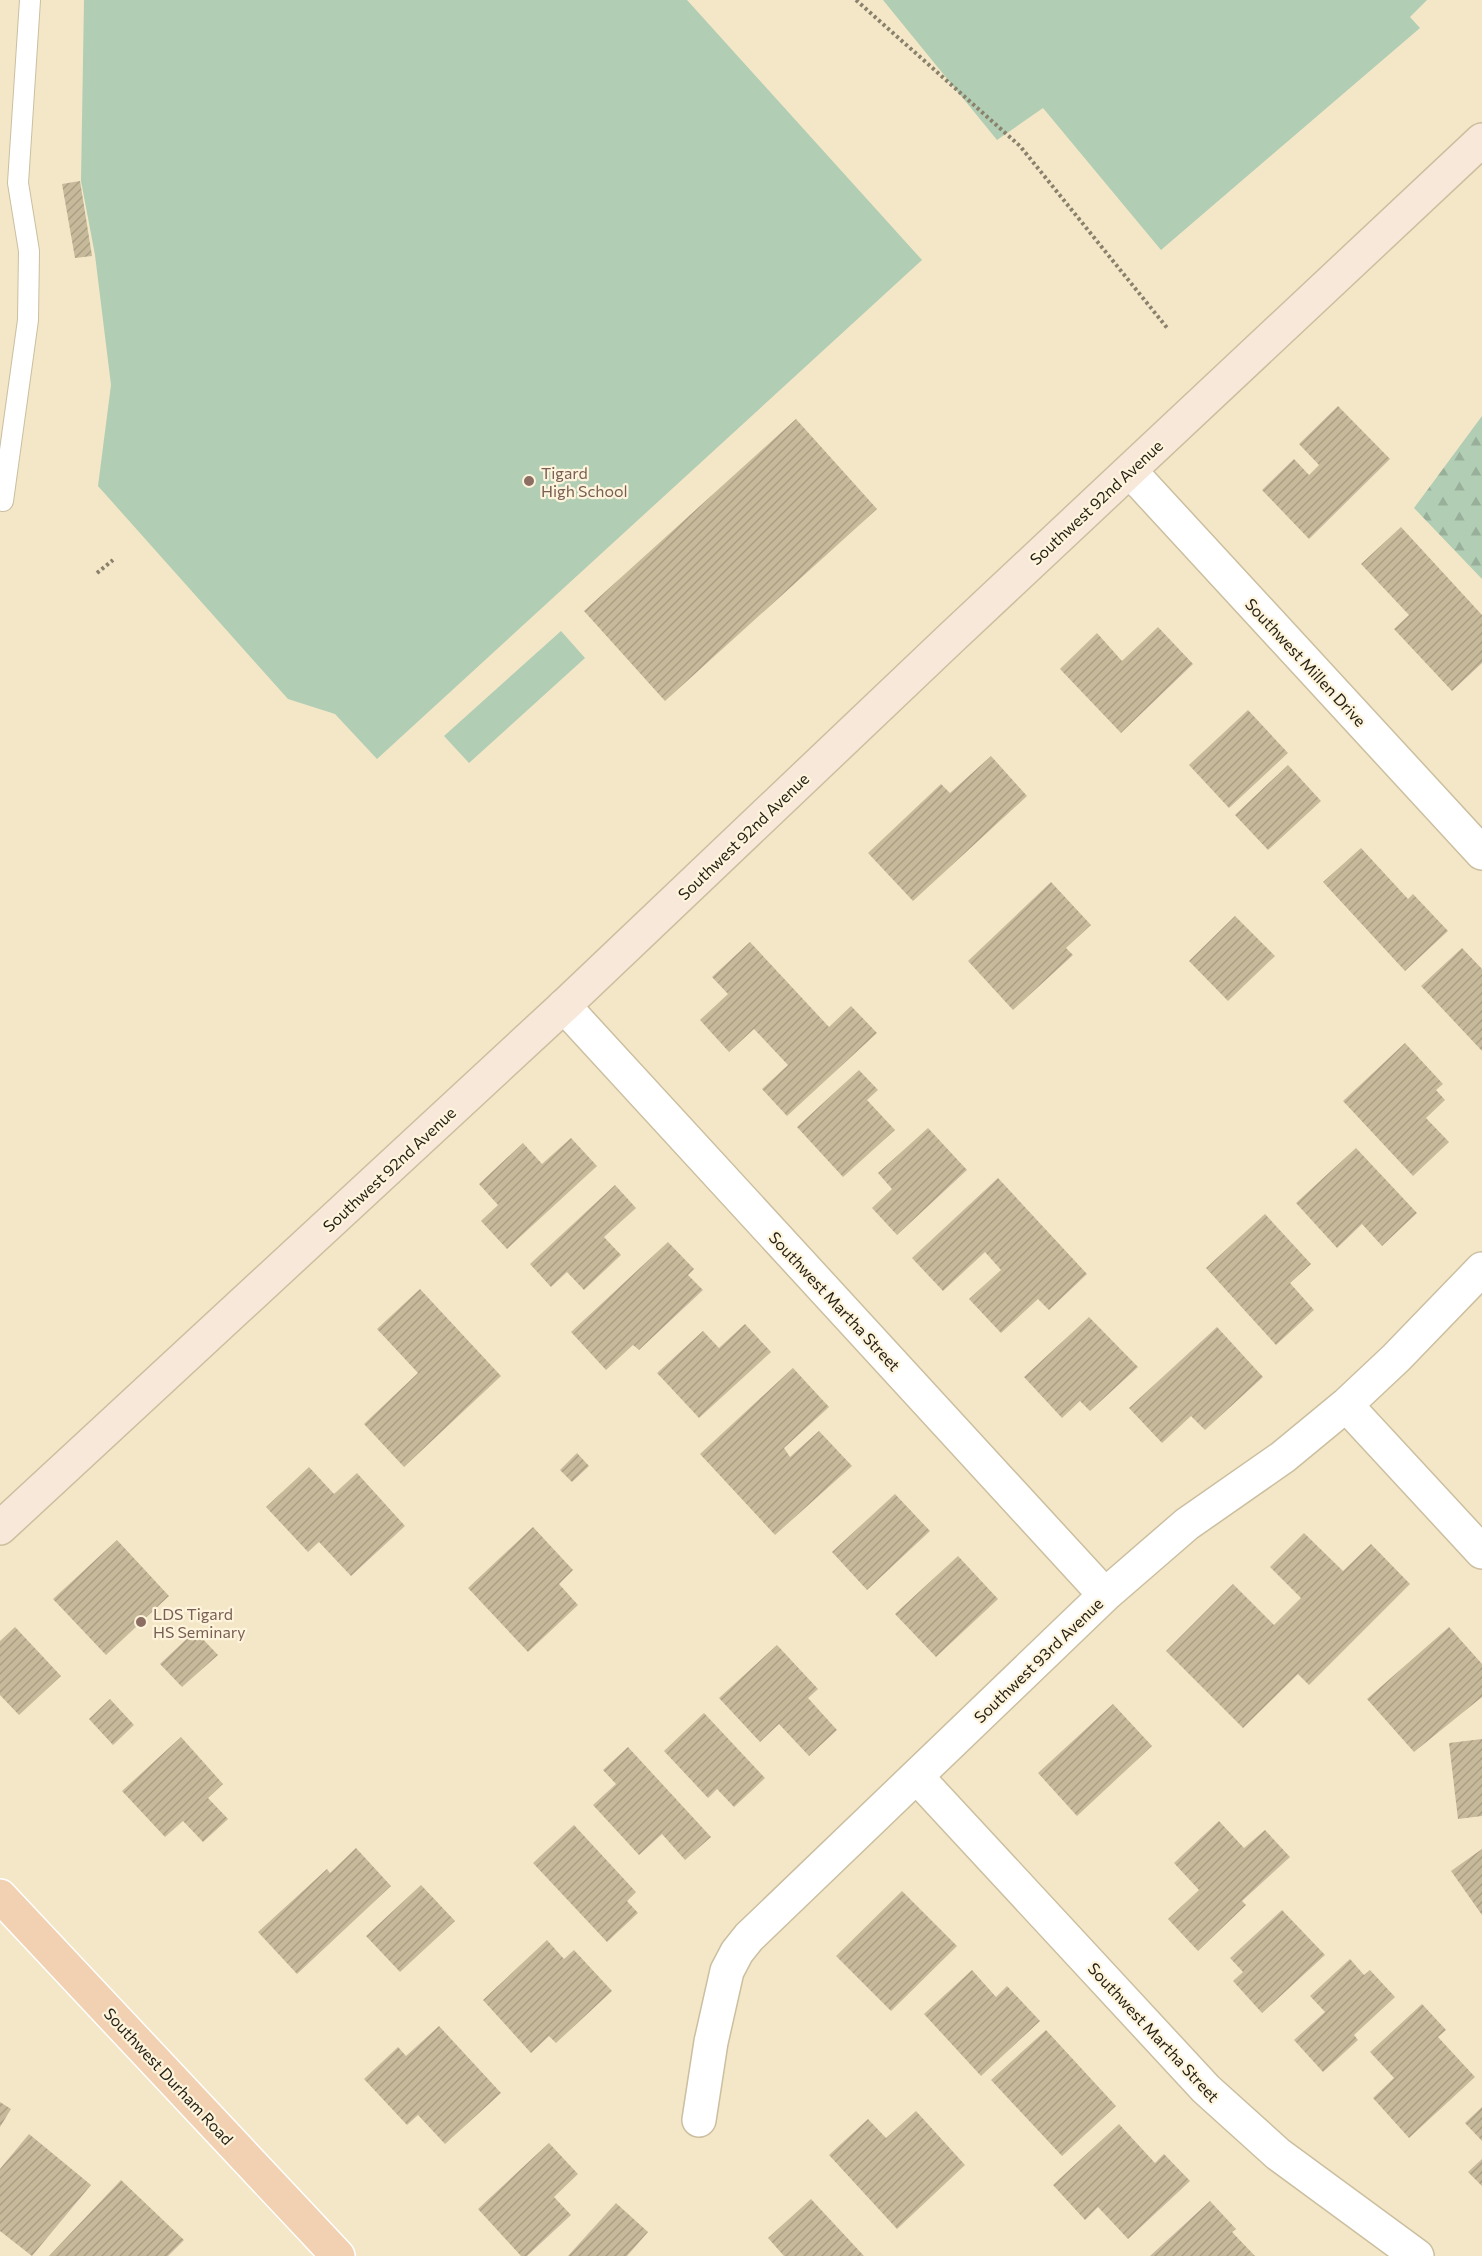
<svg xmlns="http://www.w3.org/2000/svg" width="1482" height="2256" font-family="Commissioner,sans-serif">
  <defs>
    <pattern id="forest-firs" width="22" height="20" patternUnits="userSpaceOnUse" patternTransform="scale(1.5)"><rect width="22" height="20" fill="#b1cdb4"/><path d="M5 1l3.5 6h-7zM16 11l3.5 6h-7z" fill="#98b09a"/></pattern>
    <pattern id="building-hatch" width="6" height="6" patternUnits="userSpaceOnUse" patternTransform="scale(1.5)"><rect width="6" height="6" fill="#c6ba9b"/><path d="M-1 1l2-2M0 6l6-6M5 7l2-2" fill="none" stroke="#aa9f85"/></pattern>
  </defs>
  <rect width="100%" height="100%" fill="#f3e7c7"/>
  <!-- forest -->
  <path fill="url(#forest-firs)" d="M1482,416v163l-68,-71z"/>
  <!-- garden -->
  <path fill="#b1cdb4" d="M84,0h603l235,260 -545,499 -42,-45 -47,-15 -190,-213 13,-101 -16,-130 -14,-74z
    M883,0h544l-17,17 10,11 -259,222 -118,-142 -46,32z
    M561,631l24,27 -116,105 -25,-27z"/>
  <!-- building -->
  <path fill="url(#building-hatch)" d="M80,181l12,75 -17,2 -13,-74z
    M1338,406l52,53 -81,80 -47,-49 32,-31 15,16 10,-10 -20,-21z
    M796,419l81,90 -212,192 -81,-90z
    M1401,527l81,88v48l-30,28 -58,-62 15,-14 -48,-51z
    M1158,627l35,37 -72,69 -61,-64 37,-36 25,28z
    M1248,710l40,43 -59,55 -40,-43z
    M991,756l36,40 -114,105 -45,-48 73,-69 9,9z
    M1288,765l33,36 -53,49 -33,-35z
    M1361,848l47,51 5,-5 35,37 -43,40 -82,-89z
    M1051,882l40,43 -25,23 7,7 -60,55 -45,-49z
    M1235,916l40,40 -47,45 -39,-40z
    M750,942l79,85 22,-21 26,27 -90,83 -25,-27 26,-24 -34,-36 -25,23 -29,-32 28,-26 -16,-17z
    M1462,948l20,21v82l-61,-65z
    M1405,1043l38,41 -7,6 9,10 -19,18 23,24 -36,34 -70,-75z
    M859,1070l19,20 -11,10 28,30 -52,47 -46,-50z
    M928,1128l39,42 -70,65 -25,-27 20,-19 -14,-16z
    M571,1138l26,28 -90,83 -26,-28 17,-16 -19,-21 44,-41 19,21z
    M1356,1148l61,65 -35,33 -20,-22 -25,24 -41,-45z
    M998,1178l89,96 -38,36 -11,-11 -37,34 -32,-34 32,-29 -16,-18 -42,39 -31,-33z
    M615,1185l21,23 -32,29 17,18 -37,35 -17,-18 -16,15 -21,-23z
    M1265,1214l46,50 -21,19 24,27 -38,35 -70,-77z
    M668,1242l26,27 -6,6 15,15 -64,60 -6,-5 -27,25 -35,-38z
    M420,1289l81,87 -97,91 -40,-43 54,-51 -41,-44z
    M1089,1317l49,50 -48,44 -10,-10 -18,17 -38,-41z
    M745,1324l26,28 -72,66 -42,-45 46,-42 16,17z
    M1217,1327l46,50 -58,53 -14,-14 -29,27 -33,-35z
    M793,1368l36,39 -45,41 6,9 29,-26 33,35 -77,69 -75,-81z
    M577,1453l12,13 -17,16 -12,-12z
    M309,1467l25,27 23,-21 48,53 -54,50 -32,-34 -11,10 -42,-45z
    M895,1494l35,37 -63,59 -35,-38z
    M533,1527l40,43 -14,14 19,21 -50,47 -60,-64z
    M1304,1533l39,38 28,-27 39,40 -101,101 -11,-11 -55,54 -77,-77 67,-67 41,41 27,-27 -31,-31z
    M117,1540l52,56 -63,59 -53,-56z
    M958,1556l40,43 -62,58 -41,-43z
    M15,1627l46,49 -42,39 -19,-20v-54z
    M1449,1627l33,37v33l-68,55 -47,-53z
    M195,1631l23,24 -36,32 -22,-23z
    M777,1645l41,44 -10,9 29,32 -28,26 -30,-32 -19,18 -41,-44z
    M110,1699l24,26 -21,20 -24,-26z
    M1113,1704l39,42 -75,70 -39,-43z
    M704,1713l61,65 -31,29 -17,-18 -9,9 -44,-47z
    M181,1737l42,47 -15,14 20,21 -25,23 -20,-21 -18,16 -43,-46z
    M1482,1739v77l-24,3 -9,-76z
    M628,1747l83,90 -26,23 -23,-26 -23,21 -46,-50 23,-21 -13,-14z
    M1219,1821l25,27 21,-18 25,27 -48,44 4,4 -48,46 -30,-32 31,-29 -25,-27z
    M574,1825l62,67 -9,9 11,12 -31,29 -74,-79z
    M356,1848l35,38 -94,88 -39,-42 69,-63 3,4z
    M1482,1849v66l-31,-44z
    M421,1885l34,36 -55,51 -34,-36z
    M902,1891l55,55 -66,65 -55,-55z
    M1282,1910l43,45 -63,58 -29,-32 10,-9 -13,-14z
    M547,1940l17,19 10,-9 38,41 -56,52 -7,-7 -18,17 -48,-53z
    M1350,1959l14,16 6,-5 25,27 -41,38 4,5 -35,32 -29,-32 31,-28 -15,-16z
    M972,1970l24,27 11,-11 33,35 -59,55 -57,-62z
    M1422,2004l24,26 -8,7 37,40 -66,61 -36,-40 21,-20 -24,-26z
    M439,2026l62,67 -56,51 -27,-29 -11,10 -43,-46 34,-32 8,9z
    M1046,2030l70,76 -54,50 -71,-76z
    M0,2102l11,7 -11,18z
    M1482,2107v34l-17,-18z
    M916,2111l49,54 -68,64 -68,-74 39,-36 18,19z
    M1119,2124l36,39 9,-9 26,27 -62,58 -30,-32 -13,13 -32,-35z
    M29,2134l62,51 -59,71 -32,-25v-62z
    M549,2143l29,31 -24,23 17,18 -44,41h-6l-43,-47z
    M1482,2159v27l-14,-14z
    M121,2180l63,60 -16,16h-119z
    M811,2199l53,57h-80l-16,-18z
    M1210,2201l26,28 -4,3 23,24h-105z
    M616,2203l32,29 -21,24h-59z"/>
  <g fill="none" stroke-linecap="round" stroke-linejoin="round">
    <!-- lane casing -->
    <g stroke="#cbbfa0" stroke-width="22">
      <path id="lane" d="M3,501l25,-181 1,-69 -11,-68 12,-183"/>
    </g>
    <!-- street casing -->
    <g stroke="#cbbfa0" stroke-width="36">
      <path id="street" d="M1130,471l352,382
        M564,1006l541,589
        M1346,1405l136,147
        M917,1777l289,312 72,65 139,102
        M699,2120l12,-78 16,-71 10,-19 12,-15 356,-342 82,-71 96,-67 63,-52 50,-47 86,-89"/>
    </g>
    <!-- secondary casing -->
    <g stroke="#cbbfa0" stroke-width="36">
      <path id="secondary" d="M0,1528l564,-522 386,-367 532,-499"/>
    </g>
    <!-- primary casing -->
    <g stroke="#fff" stroke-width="36">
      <path id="primary" d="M0,1896l338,360"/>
    </g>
    <!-- path -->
    <path stroke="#8a816c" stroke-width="4" stroke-dasharray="3 3" stroke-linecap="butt" d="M856,0l164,146 148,183
      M97,573l16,-13"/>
    <!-- lane -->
    <use href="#lane" stroke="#fff" stroke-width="20"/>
    <!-- street -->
    <use href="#street" stroke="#fff" stroke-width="33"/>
    <!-- secondary -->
    <use href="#secondary" stroke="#f8e8d9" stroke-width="33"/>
    <!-- primary -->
    <use href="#primary" stroke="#f1d1b2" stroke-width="33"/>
  </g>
  <!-- markers -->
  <g fill="#8d6e63" stroke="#fef4db" stroke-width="2">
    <circle cx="529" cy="481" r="6"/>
    <circle cx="141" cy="1622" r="6"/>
  </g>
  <g text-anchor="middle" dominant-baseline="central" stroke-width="4.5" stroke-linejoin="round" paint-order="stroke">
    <!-- education labels -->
    <g font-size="16" fill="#785e54" stroke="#fef4db" text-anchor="start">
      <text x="541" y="472">Tigard<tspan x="541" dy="18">High School</tspan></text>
      <text x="153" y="1613">LDS Tigard<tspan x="153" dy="18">HS Seminary</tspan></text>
    </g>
    <!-- street labels -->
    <g font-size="16" fill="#241f14" stroke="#fef4db">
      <text transform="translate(1096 502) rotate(-43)">Southwest 92nd Avenue</text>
      <text transform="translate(1306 662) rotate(47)">Southwest Millen Drive</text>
      <text transform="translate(743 836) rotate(-44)">Southwest 92nd Avenue</text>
      <text transform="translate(389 1169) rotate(-43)">Southwest 92nd Avenue</text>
      <text transform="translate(835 1301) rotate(47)">Southwest Martha Street</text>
      <text transform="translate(1038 1660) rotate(-44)">Southwest 93rd Avenue</text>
      <text transform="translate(1154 2032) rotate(47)">Southwest Martha Street</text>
      <text transform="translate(169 2076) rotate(47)">Southwest Durham Road</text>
    </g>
  </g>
</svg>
